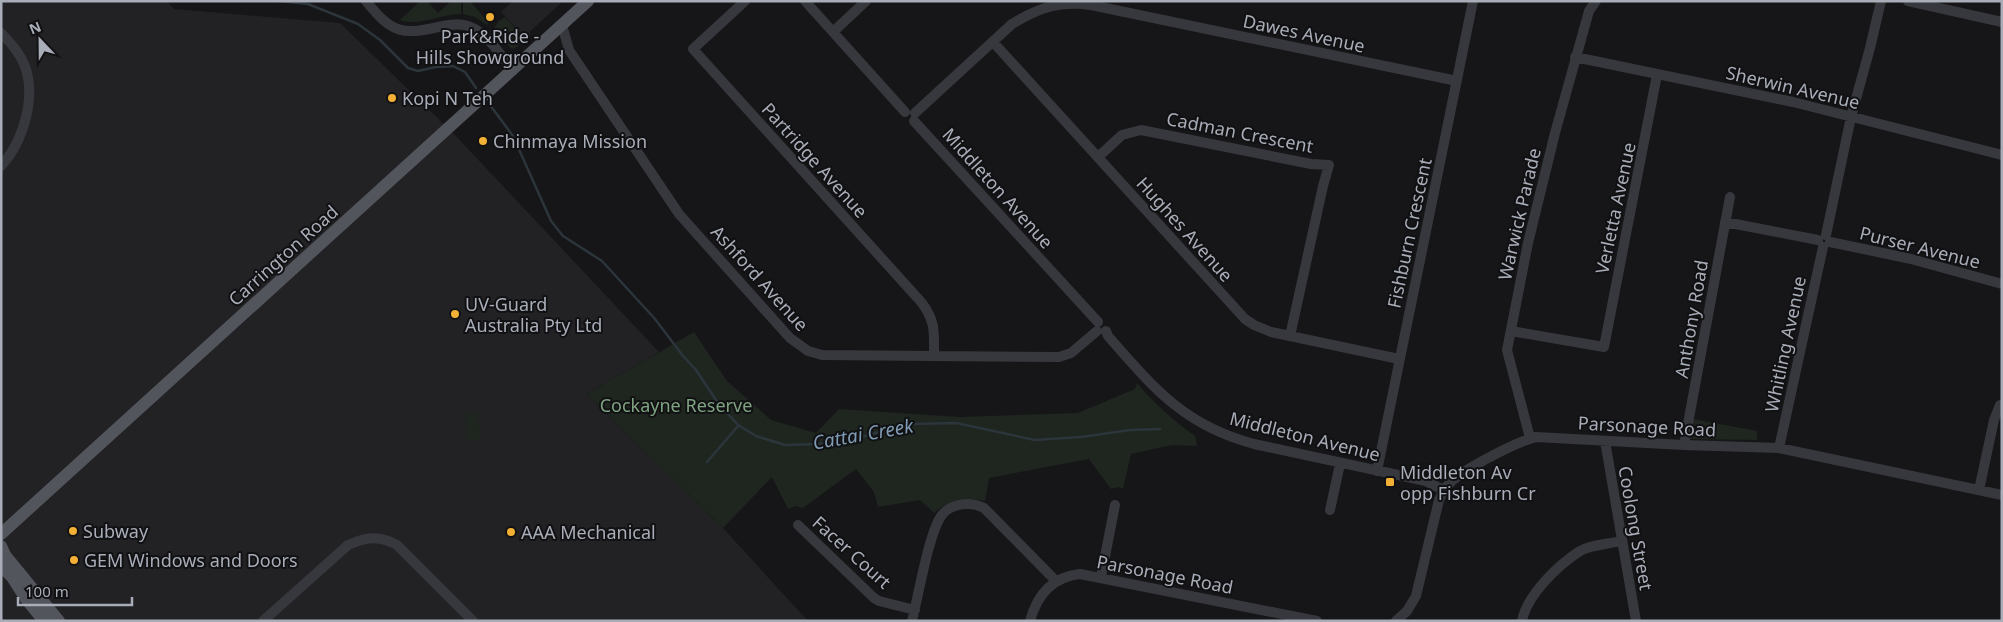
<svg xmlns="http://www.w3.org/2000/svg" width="2003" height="622" font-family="'Noto Sans',sans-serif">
  <rect width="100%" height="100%" fill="#161618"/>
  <!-- built -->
  <path fill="#222225" d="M1,1h166l7,8 166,14 116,113 203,216 -72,42 136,134 85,93h-807z
    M513,1h50l-39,36 -23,-25z"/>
  <!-- green -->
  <path fill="#1e261f" d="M420,1h7l11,12 13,-12h10v13c-20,0 -42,13 -61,6z
    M463,1h7l19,22 -2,2 -12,-8 -12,-3z
    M505,17l18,20 6,-5 2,2 -14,13 -5,2 -19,-19 5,-8z
    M694,332l33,49 44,39 45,13 23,-24 121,8 118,-4 57,-24 2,-6c18,21 36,37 58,53l2,10 -25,-1 -41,9 -8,35 -4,-2 -8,2 -22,-30 -100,19 -4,23c-20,-4 -35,-2 -51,12l-14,-13 -42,7 -4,-15 -18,-23 -53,39 -7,-2 -8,3 -16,-32 -49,51 -136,-134z
    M465,413h13l2,27 -13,1z
    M1693,419l64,12v9l-66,-1z"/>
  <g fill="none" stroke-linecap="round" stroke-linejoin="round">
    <!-- stream -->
    <path stroke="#2c353c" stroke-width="2.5" d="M280,1l28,3 50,20 22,16 28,28 10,3 18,-4 17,-1 12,6 11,16
      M490,105l23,31 38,85 12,15 39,25 53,58 28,37 13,14 22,33 20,22 18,11 29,9 33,-1 35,-5 57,-15 46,-1 79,17 46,-3 49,-7 30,-1
      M707,462l31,-36"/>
    <!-- minor -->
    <path stroke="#37383d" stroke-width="10" d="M366,1c27,34 37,34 77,25 11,-2 21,-3 30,2 16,8 29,29 40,42
      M745,1l-52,48 229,254c14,19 12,30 12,53
      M805,1l100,111
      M1908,1l94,21
      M562,25l7,25 110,164 111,124 18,13 14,4 237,2 12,-4 26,-22
      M833,32l33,-31
      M1,33c9,9 18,19 23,31 13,31 0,77 -23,102
      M993,42l252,277 9,6 17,7 128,27
      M1575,57l218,45 209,53
      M915,113l97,-89c28,-17 47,-23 79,-19l366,76
      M914,121l184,201
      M1098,157l24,-22 19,-5 170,34 18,1 -6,21 -33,150
      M1725,222l93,18
      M1826,235l25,-118 19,-69 11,-47
      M1830,242l81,17 91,25
      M1106,331l2,5c46,52 75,89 146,108l172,37 17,9
      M1511,331l93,16 53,-272
      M1530,438l-23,-88 21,-107 27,-110 34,-122 7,-10
      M1605,441l31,180
      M1684,445l46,-248
      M1779,448l44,-201
      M1377,471l96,-470
      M1979,490l15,-70 6,-15
      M1330,510l10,-46
      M798,525l76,73 5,3 36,9
      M1101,577l14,-72
      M263,621l85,-76c18,-8 31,-10 49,0l76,76
      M912,621c6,-23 17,-90 30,-106 9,-12 29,-14 42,-7l72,73
      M1030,621c7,-26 22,-44 50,-47l237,47
      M1396,621l11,-10 9,-15 23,-96c4,-10 10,-18 19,-24 17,-12 60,-35 78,-39l148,8 95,3 223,47
      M1522,621c5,-26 36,-56 58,-70 10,-6 29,-7 41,-10"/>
    <!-- major -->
    <path stroke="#53555c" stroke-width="12" d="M1,534l587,-533
      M1,546l4,9 54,66
      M1,566l11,11 14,22 18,22"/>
  </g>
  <!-- markers -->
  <g fill="#f2b134" stroke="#111113" stroke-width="2">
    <circle cx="490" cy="17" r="5"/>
    <circle cx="392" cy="98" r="5"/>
    <circle cx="483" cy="141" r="5"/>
    <circle cx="455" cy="314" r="5"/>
    <rect x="1385" y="477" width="10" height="10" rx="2.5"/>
    <circle cx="73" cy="531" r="5"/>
    <circle cx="511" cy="532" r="5"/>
    <circle cx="74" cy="560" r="5"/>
  </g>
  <g text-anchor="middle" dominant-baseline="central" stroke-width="4" stroke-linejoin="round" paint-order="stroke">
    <!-- street labels -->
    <g font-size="18" fill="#a8adb8" stroke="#111113">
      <text transform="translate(1304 33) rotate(12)">Dawes Avenue</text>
      <text transform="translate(1793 87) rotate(13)">Sherwin Avenue</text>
      <text transform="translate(1240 132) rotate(11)">Cadman Crescent</text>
      <text transform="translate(815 160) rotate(48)">Partridge Avenue</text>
      <text transform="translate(998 188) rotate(48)">Middleton Avenue</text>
      <text transform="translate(1615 208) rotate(-78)">Verletta Avenue</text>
      <text transform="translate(1519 214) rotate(-77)">Warwick Parade</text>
      <text transform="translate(1185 229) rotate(48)">Hughes Avenue</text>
      <text transform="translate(1409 233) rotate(-78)">Fishburn Crescent</text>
      <text transform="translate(1920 247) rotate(14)">Purser Avenue</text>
      <text transform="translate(283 255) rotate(-42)">Carrington Road</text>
      <text transform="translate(760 278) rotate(48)">Ashford Avenue</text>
      <text transform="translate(1691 319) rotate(-80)">Anthony Road</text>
      <text transform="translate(1785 344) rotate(-78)">Whitling Avenue</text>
      <text transform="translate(1647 426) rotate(3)">Parsonage Road</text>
      <text transform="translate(1305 436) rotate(14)">Middleton Avenue</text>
      <text transform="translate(1636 528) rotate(80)">Coolong Street</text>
      <text transform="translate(852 552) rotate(42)">Facer Court</text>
      <text transform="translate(1165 574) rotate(11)">Parsonage Road</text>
    </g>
    <!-- poi labels -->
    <g font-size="18" fill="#a8adb8" stroke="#111113" text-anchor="start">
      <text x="490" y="36" text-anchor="middle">Park&amp;Ride -<tspan x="490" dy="21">Hills Showground</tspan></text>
      <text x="402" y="98">Kopi N Teh</text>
      <text x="493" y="141">Chinmaya Mission</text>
      <text x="465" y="304">UV-Guard<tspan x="465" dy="21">Australia Pty Ltd</tspan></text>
      <text x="1400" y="472">Middleton Av<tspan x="1400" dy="21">opp Fishburn Cr</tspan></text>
      <text x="83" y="531">Subway</text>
      <text x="521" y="532">AAA Mechanical</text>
      <text x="84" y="560">GEM Windows and Doors</text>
    </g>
    <!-- park labels -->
    <g font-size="18" fill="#7fa381" stroke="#111113">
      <text x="676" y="405">Cockayne Reserve</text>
    </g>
    <!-- water labels -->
    <g font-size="19" font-style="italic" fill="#7f9bb3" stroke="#111113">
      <text transform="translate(863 434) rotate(-10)">Cattai Creek</text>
    </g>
  </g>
  <!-- border -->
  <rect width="2003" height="622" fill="none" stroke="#a8adb8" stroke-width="5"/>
  <!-- north arrow -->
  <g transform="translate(40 40) rotate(338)" stroke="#111113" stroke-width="4" paint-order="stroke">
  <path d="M0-4L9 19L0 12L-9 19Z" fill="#a8adb8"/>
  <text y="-8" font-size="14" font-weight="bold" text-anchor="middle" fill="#a8adb8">N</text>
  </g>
  <!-- scale -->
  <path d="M18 597v8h114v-8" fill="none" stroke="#a8adb8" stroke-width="2.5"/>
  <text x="25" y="597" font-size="15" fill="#a8adb8" stroke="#111113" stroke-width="4" paint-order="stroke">100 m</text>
</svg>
